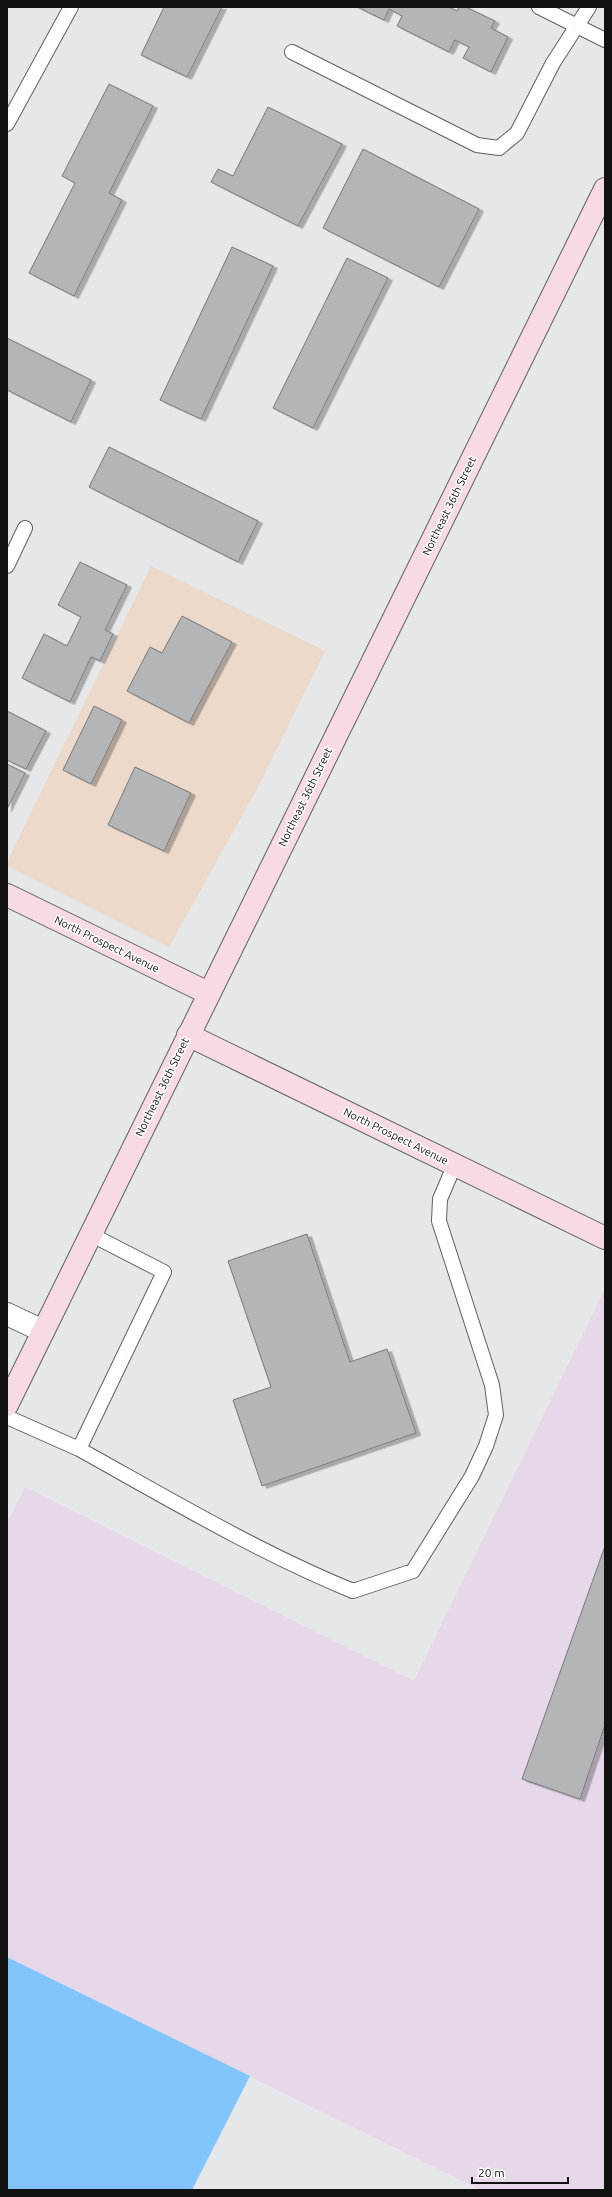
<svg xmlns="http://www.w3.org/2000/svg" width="612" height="2197" font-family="Ubuntu,sans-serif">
  <defs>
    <filter id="shadow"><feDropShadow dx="4.5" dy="2.5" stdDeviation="0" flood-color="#0004"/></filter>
  </defs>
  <rect width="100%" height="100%" fill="#e5e7e8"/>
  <!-- commercial -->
  <path fill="#ecd9c9" d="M151,566l174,85 -67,136 -89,160 -162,-81v-4z"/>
  <!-- education -->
  <path fill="#e6d7e9" d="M605,1289v901h-124l-474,-233v-434l18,-36 389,194z"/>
  <!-- green -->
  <path fill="#82c5fc" d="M7,1957l243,119 -58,114h-185z"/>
  <!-- building -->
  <path fill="#b3b5b6" stroke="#77787a" filter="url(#shadow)" d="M164,7h58l-35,70 -46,-22z
    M357,7h92l8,4 2,-4h7l29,14 -4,7 17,9 -17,35 -28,-14 6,-11 -14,-7 -6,12 -52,-26 5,-10 -13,-7 -5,11z
    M109,84l44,22 -44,87 13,7 -48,96 -45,-23 46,-90 -13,-7z
    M268,107l74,37 -44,82 -87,-44 7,-13 15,7z
    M363,149l116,60 -40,78 -116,-59z
    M232,247l41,19 -72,153 -41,-19z
    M347,258l41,20 -75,150 -40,-20z
    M7,338l84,42 -20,42 -64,-32z
    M109,447l149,74 -20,41 -149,-75z
    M80,562l47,23 -22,45 8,4 -13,27 -9,-4 -21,45 -48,-24 22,-44 23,12 14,-29 -23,-12z
    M182,616l50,26 -43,81 -62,-32 23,-44 12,6z
    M94,706l28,14 -31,64 -28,-14z
    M7,711l39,20 -20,38 -19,-9z
    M7,764l18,9 -18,36z
    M135,767l56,26 -27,58 -56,-26z
    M307,1234l43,128 37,-13 29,84 -154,53 -29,-86 38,-13 -43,-126z
    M605,1546v179l-25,74 -58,-20z"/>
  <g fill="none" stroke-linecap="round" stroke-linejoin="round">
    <!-- lane casing -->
    <g stroke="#5d5f60" stroke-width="16">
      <path id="lane" d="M539,7l66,33
        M292,52l185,93 22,3 18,-15 36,-70 36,-56
        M7,124l64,-117
        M7,566l18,-38
        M7,1417l72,32 85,-177 -74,-38
        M79,1449c90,50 179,103 274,142l60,-20 59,-95 14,-30 10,-31 -4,-30 -53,-164 1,-22 15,-35"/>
    </g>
    <!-- street casing -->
    <g stroke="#5d5f60" stroke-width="24">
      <path id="street" d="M7,1314l36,17"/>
    </g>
    <!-- secondary casing -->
    <g stroke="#5d5f60" stroke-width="24">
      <path id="secondary" d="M7,895l201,98
        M188,1035l417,203
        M7,1405l598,-1216"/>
    </g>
    <!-- lane -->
    <use href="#lane" stroke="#fff" stroke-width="14"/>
    <!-- street -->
    <use href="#street" stroke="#fff" stroke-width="22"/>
    <!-- secondary -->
    <use href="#secondary" stroke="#f8dae2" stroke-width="22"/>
  </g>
  <g text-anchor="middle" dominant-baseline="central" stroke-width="3" stroke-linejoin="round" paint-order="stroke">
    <!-- street labels -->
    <g font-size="11" fill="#111112" stroke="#fff">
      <text transform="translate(449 506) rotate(-64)">Northeast 36th Street</text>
      <text transform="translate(305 797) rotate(-64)">Northeast 36th Street</text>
      <text transform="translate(107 944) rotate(26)">North Prospect Avenue</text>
      <text transform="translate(162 1087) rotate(-64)">Northeast 36th Street</text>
      <text transform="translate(396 1136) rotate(26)">North Prospect Avenue</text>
    </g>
  </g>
  <!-- border -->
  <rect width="612" height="2197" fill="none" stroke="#111112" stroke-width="16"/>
  <!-- scale -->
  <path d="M472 2177v6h96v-6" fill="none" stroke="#111112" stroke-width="2"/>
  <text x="478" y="2177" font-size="12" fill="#111112" stroke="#ffffff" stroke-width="3" paint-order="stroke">20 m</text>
</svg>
